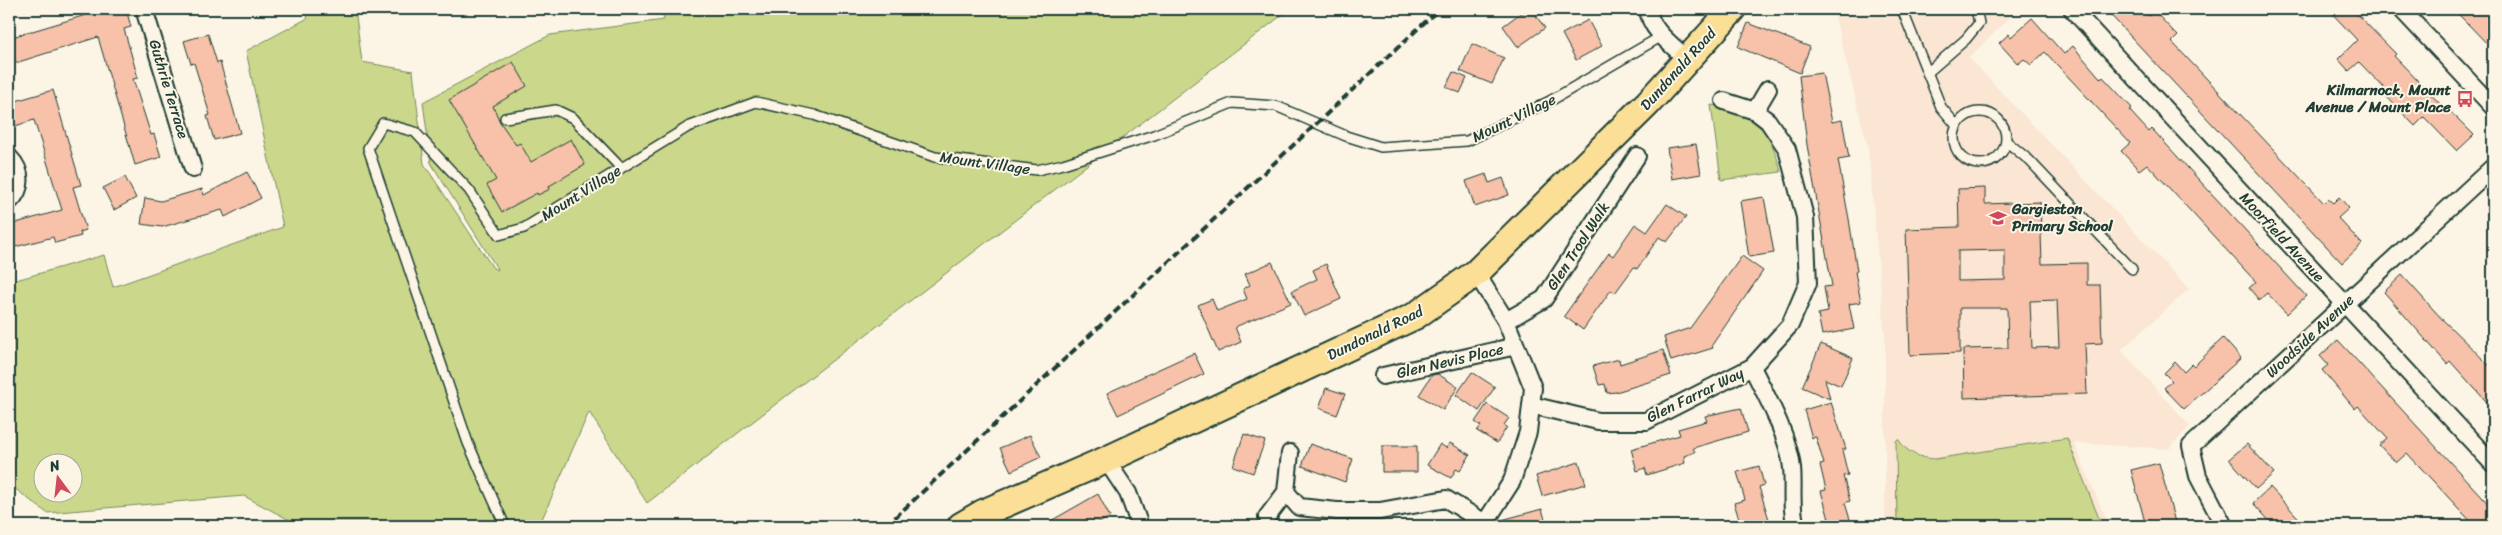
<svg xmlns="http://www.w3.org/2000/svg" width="2502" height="535" font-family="Sriracha,sans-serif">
  <rect width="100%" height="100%" fill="#fcf5e5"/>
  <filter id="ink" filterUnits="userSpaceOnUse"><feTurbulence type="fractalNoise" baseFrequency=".02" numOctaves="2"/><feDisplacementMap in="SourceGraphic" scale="10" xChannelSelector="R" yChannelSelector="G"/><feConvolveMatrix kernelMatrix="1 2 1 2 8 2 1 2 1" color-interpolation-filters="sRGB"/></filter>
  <g filter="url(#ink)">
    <!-- built -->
    <path fill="#fae6d3" d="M1833,9h182l1,2 -47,47 220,231 -68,61 69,76 -21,23 -95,-6 35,83h-224v-189l-17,-189z"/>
    <!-- green -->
    <path fill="#cbd88b" stroke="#758a60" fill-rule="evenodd" d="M305,9h50l7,53 51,9 11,93 69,104 5,2 -67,-107 -8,-61 127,-67 114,-15 -2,-11h628l-643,494 -58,-91 -50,114h-238l-57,-30 -197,17 -38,-29v-202l95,-27 9,32 170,-60 -37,-176 62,-33zM42,462h30v30h-30z
      M1711,105c44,6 60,26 70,67l-60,8z
      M2067,438l35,88h-205l-1,-85 2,-2c9,14 21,19 37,20z"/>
    <!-- building -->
    <path fill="#f7c2a9" stroke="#1f3d34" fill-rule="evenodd" d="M106,9h20l5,18 -7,2 14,49 -5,1 18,56 3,-1 7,23 -26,8 -37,-128 -89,28v-27z
      M1526,9h5l14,19 -27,19 -15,-21z
      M2105,9h38l6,7 5,-5 24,25 -6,6 152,161 4,-4 5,4 6,-6 10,11 -11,10 24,26 -20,19z
      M2328,9h24l44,45 -2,2 53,55 2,-1 25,25 -17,16 -33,-34 -9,9 -32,-33 3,-3 -27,-28 -10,9 -11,-12 19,-19z
      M2453,9h40v41l-24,-25z
      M2032,18l32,36 9,-8 28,33 2,-2 29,31 -3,2 20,22 3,-3 154,167 -19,18 -20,-21 -8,7 -10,-12 7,-6 -109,-118 -8,6 -18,-19 9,-8 -85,-91 -14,13 -7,-6 -6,5 -19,-21 10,-9 2,3z
      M1588,20l14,26 -26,14 -14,-26z
      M1748,23l62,24 -10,26 -62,-26z
      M208,34l9,29 3,-1 20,71 -26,7 -7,-24 3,-1 -16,-52 -3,1 -7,-23z
      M1472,44l32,14 -12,26 -32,-13z
      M513,62l14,24 -34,20 7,16 16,23 4,-2 11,19 40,-23 14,26 -36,21 1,3 -12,6 -1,-2 -35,19 -15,-27 9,-5 -47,-80z
      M1453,72l14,6 -7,15 -14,-6z
      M1822,73l10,49 10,-2 7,38 -11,2 11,59 8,52 -2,1 6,30 -12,2 5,25 -32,6 -4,-21 10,-2 -4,-25 8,-1 -25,-141 -8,-69z
      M53,90l28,95 -8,2 13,43 -6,2 1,4 -26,7 -2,-6 -38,10 -6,-22 53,-15 -28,-90 -25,8v-25z
      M1696,144l5,30 -29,5 -5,-31z
      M247,172l14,26 -36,19 -3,-7 -60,17 -21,-3 4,-26 16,3 41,-12 2,6z
      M1486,174l3,9 14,-5 6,17 -34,12 -9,-26z
      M125,177l11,21 -22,12 -11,-22z
      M1985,188v16l55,-2 2,62 45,-1v22h13l2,58 -17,1 2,50 -123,4 -1,-49 45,-1 -1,-40h-47v45l-50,2 -4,-126 53,-2 -1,-38zM2005,250v30l-47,1v-30zM2057,300l2,47 -27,1 -2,-47z
      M1764,197l10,56 -25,4 -9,-56z
      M1667,204l19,13 -19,25 -8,-5 -22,32 -3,-2 -19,26 -4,-3 -28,40 -19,-14 45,-63 4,3 22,-32 12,8z
      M1742,256l21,15 -51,74 1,3 -42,13 -7,-24 26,-9z
      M1272,262l19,41 -56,24 6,15 -23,10 -20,-47 14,-6 5,12 30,-12 -4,-10 7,-4 -5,-11z
      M1326,264l15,35 -37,17 -12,-25 25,-12 -4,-9z
      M2402,275l40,44 51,50v40l-43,-48 -3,3 -63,-72z
      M2223,338l18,20 -57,51 -20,-21 8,-7 -8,-8 11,-11 9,10 8,-8 2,2z
      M2338,340l155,169v17h-18l-68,-73 -11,10 -17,-18 8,-7 -29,-32 -3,3 -33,-39 6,-5 -8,-9z
      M1821,344l32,14 -12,28 -16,-7 5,20 -28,-12z
      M1663,350l8,25 -55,17 -9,1 -2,-9 -6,1 -6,-19 26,-7 1,5z
      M1194,353l10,21 -86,41 -11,-22z
      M1472,372l23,15 -16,24 -23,-16z
      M1438,374l20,13 -15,23 -24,-15 13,-20z
      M1326,388l19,6 -8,21 -18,-7z
      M1831,402l15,47 -4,1 6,25 -5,1 7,25 -5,2 7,23h-21l-10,-35 5,-1 -6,-25 4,-1 -8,-27 -4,1 -8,-28z
      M1487,404l22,14 -5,7 3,2 -10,16 -20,-12 4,-5 -6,-4z
      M1741,408l7,24 -55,16 2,4 -11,4 1,7 -38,12 -2,-7 -8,3 -6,-22 49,-14 -2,-6 29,-8 -2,-5z
      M1244,434l21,7 -12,32 -20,-7z
      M1030,435l11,22 -30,14 -11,-23z
      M1450,443l20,12 -10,16 -4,-2 -5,9 -24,-13 13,-21 6,4z
      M1310,444l43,15 -8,23 -43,-16z
      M2247,444l27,29 -18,16 -27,-30z
      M1382,446h35v26h-35z
      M1579,462l7,22 -44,12 -6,-20z
      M2159,463l17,63h-30l-15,-56z
      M1759,466l5,19 -5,2 12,39h-26l-1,-5 -4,1 -6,-19 11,-3 -8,-28z
      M2270,487l36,39h-32l-21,-23z
      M1098,494l12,23 -17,9h-51z
      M1542,509l5,17h-52l3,-5z"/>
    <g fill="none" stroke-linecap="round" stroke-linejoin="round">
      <!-- service casing -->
      <g stroke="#1f3d34" stroke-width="12">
        <path id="service" d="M1902,9l39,98 16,19
          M1927,73l39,-34 13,-16 -3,-14
          M1954 138a26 26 0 1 1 52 0a26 26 0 1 1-52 0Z
          M505,118l51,-8 17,8 48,50
          M2006,141l24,20 102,108
          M505,526l-37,-83 -100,-295 15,-25 32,9 54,58 30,45 25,-7 164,-101 68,-25 58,13 121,42 102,13 26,-6 91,-29 78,-32 44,3 70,30 35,11 86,-6 83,-40 112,-65"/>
      </g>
      <!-- minor casing -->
      <g stroke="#1f3d34" stroke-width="20">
        <path id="minor" d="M144,9l49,160
          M1648,9c2,21 24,36 39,50
          M2072,9l421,455
          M2401,9l92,98
          M1755,111l13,-22
          M9,157c14,14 14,32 0,45
          M1476,273l30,48 27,67 -5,44 -16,49 -29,45
          M1506,321l38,-22 93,-143
          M1752,367c14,28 37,70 40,101 2,20 -2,39 4,58
          M1383,376l133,-30
          M1531,405l67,16h48l106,-54 38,-42 18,-42 -3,-66 -18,-68 -19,-28 -13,-10 -31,-10
          M1290,453l-4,39 13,15 38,4h43l66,-12 39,24
          M1106,460l22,33 12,33
          M1267,517l19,-25
          M2224,526l-26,-50 -7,-30 302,-279"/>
      </g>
      <!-- primary casing -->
      <g stroke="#1f3d34" stroke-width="30">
        <path id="primary" d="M961,526l22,-13 123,-53 309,-144 61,-43 172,-170 85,-94"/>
      </g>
      <!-- service -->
      <use href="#service" stroke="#fcf5e5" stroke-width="9"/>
      <!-- minor -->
      <use href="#minor" stroke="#fcf5e5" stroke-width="16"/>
      <!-- primary -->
      <use href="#primary" stroke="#fbdf96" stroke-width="26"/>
      <!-- rail -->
      <path stroke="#1f3d34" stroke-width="4" stroke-dasharray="8 4" stroke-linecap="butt" d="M886,526l553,-517"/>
    </g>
  </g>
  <!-- icons -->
  <defs>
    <g id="bus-bare" transform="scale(1.35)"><path d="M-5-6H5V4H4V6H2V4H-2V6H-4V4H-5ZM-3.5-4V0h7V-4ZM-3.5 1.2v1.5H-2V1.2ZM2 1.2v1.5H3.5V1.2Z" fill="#d1495b" stroke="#fcf5e5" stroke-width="2.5" paint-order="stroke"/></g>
    <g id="school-bare" transform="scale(1.35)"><path d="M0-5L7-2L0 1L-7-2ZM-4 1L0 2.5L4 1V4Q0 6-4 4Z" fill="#d1495b" stroke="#fcf5e5" stroke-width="2.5" paint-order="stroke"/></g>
  </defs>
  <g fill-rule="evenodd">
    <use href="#bus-bare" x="2465" y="99"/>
    <use href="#school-bare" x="1998" y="218"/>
  </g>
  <g text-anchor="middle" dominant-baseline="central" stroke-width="4" stroke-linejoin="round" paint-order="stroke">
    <!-- street labels -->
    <g font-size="15" fill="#1f3d34" stroke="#fcf5e5">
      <text transform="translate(1678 69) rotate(-48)">Dundonald Road</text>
      <text transform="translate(169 89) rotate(73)">Guthrie Terrace</text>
      <text transform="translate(1514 118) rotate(-26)">Mount Village</text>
      <text transform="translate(985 163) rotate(8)">Mount Village</text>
      <text transform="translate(581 193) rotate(-32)">Mount Village</text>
      <text transform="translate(2282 237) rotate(47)">Moorfield Avenue</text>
      <text transform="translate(1578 246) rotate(-57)">Glen Trool Walk</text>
      <text transform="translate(1375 333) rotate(-26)">Dundonald Road</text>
      <text transform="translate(2310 336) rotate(-43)">Woodside Avenue</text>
      <text transform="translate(1450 361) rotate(-13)">Glen Nevis Place</text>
      <text transform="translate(1695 395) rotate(-26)">Glen Farrar Way</text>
    </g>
    <!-- poi labels -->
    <g font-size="15" font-weight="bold" fill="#1f3d34" stroke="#fcf5e5" text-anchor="end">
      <text x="2451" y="90">Kilmarnock, Mount<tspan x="2451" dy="17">Avenue / Mount Place</tspan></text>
      <text x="2012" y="209" text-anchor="start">Gargieston<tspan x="2012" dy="17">Primary School</tspan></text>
    </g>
  </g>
  <!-- margin -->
  <rect width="2502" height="535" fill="none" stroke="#fcf5e5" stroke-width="30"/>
  <rect x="15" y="15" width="2472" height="505" fill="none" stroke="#1f3d34" stroke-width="2" filter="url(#ink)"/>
  <!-- north arrow -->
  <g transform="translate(58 478) rotate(345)"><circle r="24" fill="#fcf5e5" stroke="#a4ab9e"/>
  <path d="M0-4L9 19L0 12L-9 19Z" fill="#d1495b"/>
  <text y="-8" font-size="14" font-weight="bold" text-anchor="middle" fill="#1f3d34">N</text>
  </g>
</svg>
